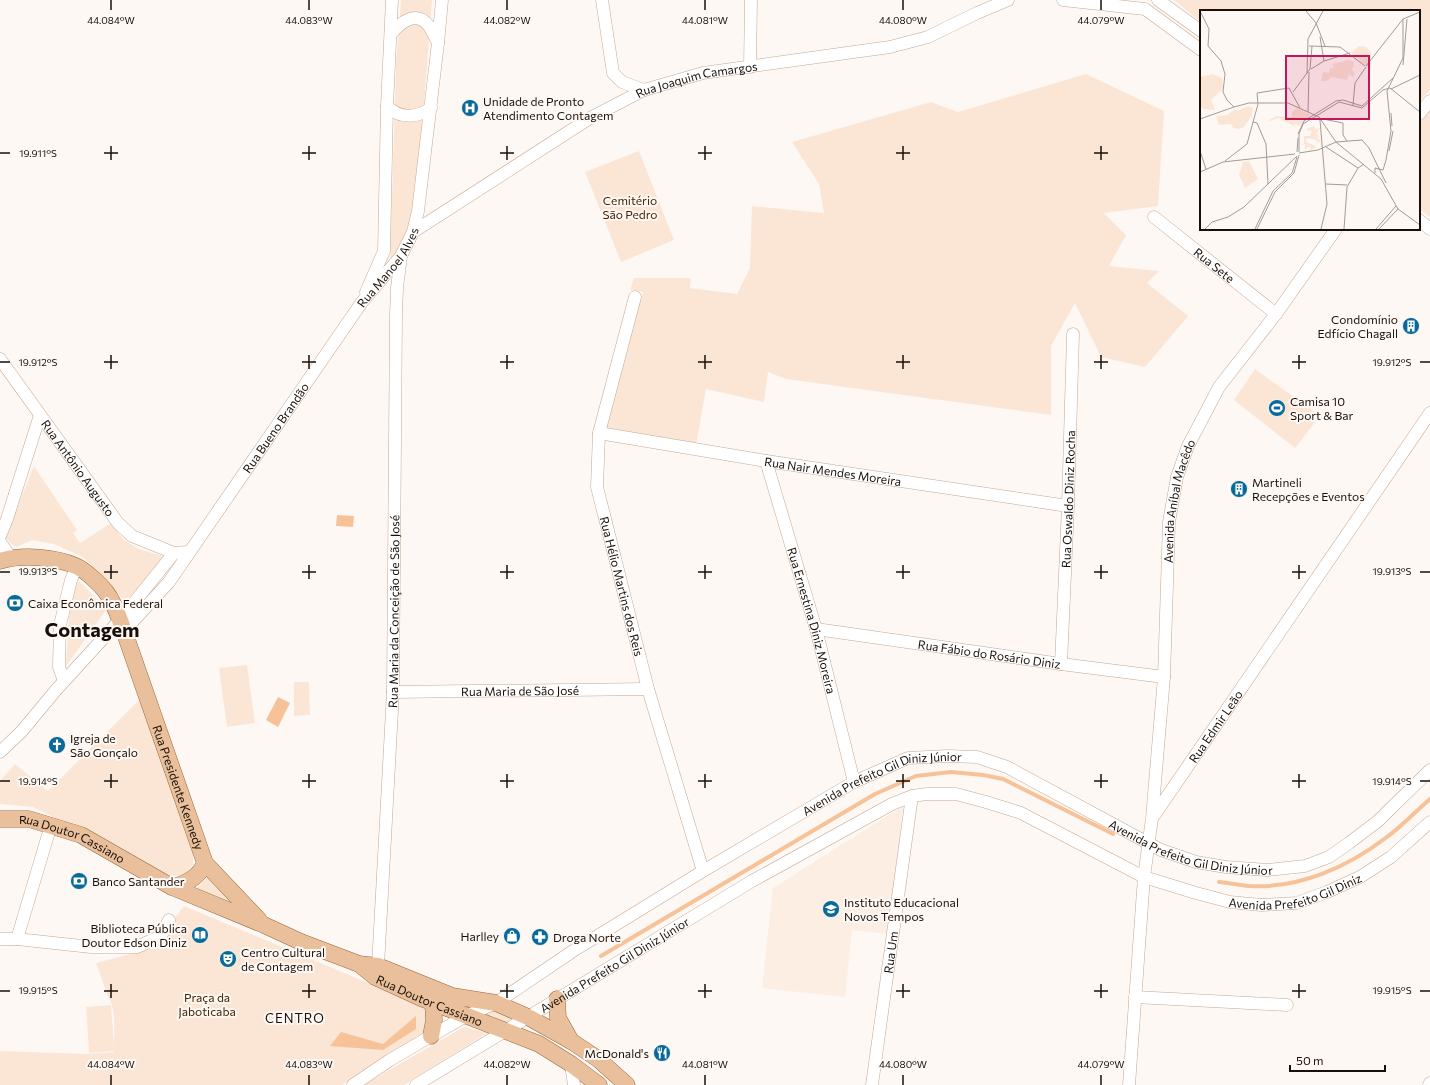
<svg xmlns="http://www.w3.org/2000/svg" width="1430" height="1085" font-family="Commissioner,sans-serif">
  <rect width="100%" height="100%" fill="#fef8f4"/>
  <!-- built -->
  <path fill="#fceee2" d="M903,806l-14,128 -37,-4 -7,67 -83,-9 11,-100z"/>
  <!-- green -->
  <path fill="#fbe6d5" d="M401,0h31l-13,171 -8,52 -12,26 -9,15 6,-199z
    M1174,0h256v90l-11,12v-91h-218v11z
    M1086,74l78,37 -6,95 -54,7 22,22 -17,31 50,5 -12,12 41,33 -43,51 -44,-10 -26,-54 -24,43v69l-265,-36 -18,-7 -4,30 -58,-13 -10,56 -90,-15 37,-138 -13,-2 4,-12h57l-1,10 47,6 13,-26 2,-62 72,7 -5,-29 -27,-42 139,-40 27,10z
    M1430,109v108l-11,-8v-86z
    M639,151l35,89 -53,22 -36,-90z
    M1255,369l65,47 -25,32 -61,-48z
    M34,466l43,64 -4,3 7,10 31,-20 13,17 15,9 26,8 -40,45 -28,-32 -14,-13 -29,-13 -22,-4 -15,7 -6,-3 -6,-7z
    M77,582h3l27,27 -41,57 3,-49 6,-32z
    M247,665l8,58 -28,4 -8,-59z
    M294,682h15l1,33 -16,1z
    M141,698l52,151v15l-8,11 -10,1 -9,-1 -133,-68 -33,-3v-23l15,-17 33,27z
    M209,876l38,37 -52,-23z
    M184,906l244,102v23l-86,54h-342v-34l87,3 27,-2v-1l-25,2 -3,-46 25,-2 3,40c0,-12 2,-37 -5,-46l-13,-36 38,-10 27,-17z
    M497,1006l20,10 -16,11 -24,-10z
    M464,1027l23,6 -83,52h-41z"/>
  <!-- water -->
  <path fill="#f7c297" d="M337,515l17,1 -1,11 -17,-1z
    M278,697l12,6 -12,24 -12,-7z
    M416,1016v13l-33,21 -53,-4 11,-14 42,12z"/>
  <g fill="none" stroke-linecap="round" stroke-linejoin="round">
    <!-- stream -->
    <path stroke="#f7c297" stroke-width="4" d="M1219,882c10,1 20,3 30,4 50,3 99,-19 138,-49 15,-11 29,-26 43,-38
      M601,956l274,-162 41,-18 35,-4 32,3 20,4 110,55"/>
    <!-- minor casing -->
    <g stroke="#c4a892" stroke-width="13">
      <g id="minor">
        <path d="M602,0l11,73 9,9 22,8"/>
        <path d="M1063,0l82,9 56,41"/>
        <path d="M1158,0l43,31"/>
        <path d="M391,34c9,-11 25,-25 38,-8 3,5 6,11 9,17"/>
        <path d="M750,67l1,-67"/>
        <path d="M387,106c12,13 30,12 44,2"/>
        <path d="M1419,114l11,-13"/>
        <path id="s1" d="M1154,217l122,97"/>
        <path d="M1419,220l11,9"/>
        <path id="s2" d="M413,232l177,-114 54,-28 59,-17 187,-26 38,-10 49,-24 31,-13"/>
        <path d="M366,292l18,-41 3,-145 5,-106"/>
        <path id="s3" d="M635,297l-36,136 -2,54 51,202 55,182"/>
        <path id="s4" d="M0,359l118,164 14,13 42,17"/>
        <path id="s5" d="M599,433l167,28 302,45"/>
        <path id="s6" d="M766,461l50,168 38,153"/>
        <path d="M0,536l7,-17 33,-104"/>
        <path d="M0,542l11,16"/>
        <path id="s7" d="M816,629l245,35 103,13"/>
        <path id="s8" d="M124,631l45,-49 193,-280 39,-46 12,-24 5,-21 20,-168 4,-43"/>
        <path id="s9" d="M1061,664l7,-158 5,-172"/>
        <path d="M64,681l-5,-14 1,-42 11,-45 6,-14"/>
        <path id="s10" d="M393,692l255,-3"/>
        <path d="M0,752l22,-21 34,-41 64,-70 54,-67 14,-1"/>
        <path id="s11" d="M1153,817l277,-404"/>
        <path d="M0,939h17l74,8h46l24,-11 8,-16"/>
        <path d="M17,939l34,-114"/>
        <path id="s12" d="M378,966l15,-274 3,-377 1,-27 4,-32"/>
        <path d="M1135,997l152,8"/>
        <path d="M571,1064l3,21"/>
        <path id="s13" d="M353,1085l37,-25 41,-24 35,-20 30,-13 77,-52 130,-80 151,-89 54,-24 39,-2 30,1 30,10 154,83 35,12 30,5 41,3 38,-4 24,-9 20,-14 29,-22 52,-51"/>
        <path id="s14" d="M416,1085l336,-204 140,-77 20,-8 15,-2h29l30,8 35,11 123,64 52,16 34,9 31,3 36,-2 30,-11 33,-15 31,-20 39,-35"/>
        <path id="s15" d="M872,1085l40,-289"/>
        <path id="s16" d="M1129,1085l15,-208 8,-59 12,-141 5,-155 8,-45 11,-31 31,-59 57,-73 60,-85"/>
        <path d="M1429,1085l1,-2"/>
      </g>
    </g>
    <!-- major casing -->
    <g stroke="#97673c" stroke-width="17">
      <g id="major">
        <path id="s17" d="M0,561c22,-7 55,-4 76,5 9,4 24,18 30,26 9,11 13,26 18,39l81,232 54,57"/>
        <path id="s18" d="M0,819h29l52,16 91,52 92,38 37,17 58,22 19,2 74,30 44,7 32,14 43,24 27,18 29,26"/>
        <path d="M172,887c14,-3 27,-10 33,-24"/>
        <path id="s19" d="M359,964l16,13 46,21 118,46 32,20 28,21"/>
        <path d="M557,999l1,19 13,23"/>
        <path d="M431,1036l3,-16 -1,-18"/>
      </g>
    </g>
    <!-- minor -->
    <use href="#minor" stroke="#fff" stroke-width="12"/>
    <!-- major -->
    <use href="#major" stroke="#e9c09b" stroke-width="16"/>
  </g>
  <!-- ticks -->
  <path fill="none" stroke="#190f08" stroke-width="1.5" d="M111,0v10M309,0v10M507,0v10M705,0v10M903,0v10M1101,0v10M111,146v14M309,146v14M507,146v14M705,146v14M903,146v14M1101,146v14M0,153h10M104,153h14M302,153h14M500,153h14M698,153h14M896,153h14M1094,153h14M111,355v14M309,355v14M507,355v14M705,355v14M903,355v14M1101,355v14M1299,355v14M0,362h10M104,362h14M302,362h14M500,362h14M698,362h14M896,362h14M1094,362h14M1292,362h14M1420,362h10M111,565v14M309,565v14M507,565v14M705,565v14M903,565v14M1101,565v14M1299,565v14M0,572h10M104,572h14M302,572h14M500,572h14M698,572h14M896,572h14M1094,572h14M1292,572h14M1420,572h10M111,774v14M309,774v14M507,774v14M705,774v14M903,774v14M1101,774v14M1299,774v14M0,781h10M104,781h14M302,781h14M500,781h14M698,781h14M896,781h14M1094,781h14M1292,781h14M1420,781h10M111,984v14M309,984v14M507,984v14M705,984v14M903,984v14M1101,984v14M1299,984v14M0,991h10M104,991h14M302,991h14M500,991h14M698,991h14M896,991h14M1094,991h14M1292,991h14M1420,991h10M111,1075v10M309,1075v10M507,1075v10M705,1075v10M903,1075v10M1101,1075v10"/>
  <!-- icons -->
  <defs>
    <g id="hospital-disc" transform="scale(0.9)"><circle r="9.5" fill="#086a99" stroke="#fef8f4"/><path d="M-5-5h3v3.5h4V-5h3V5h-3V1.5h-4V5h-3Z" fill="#fff"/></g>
    <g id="building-disc" transform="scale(0.9)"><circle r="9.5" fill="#086a99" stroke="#fef8f4"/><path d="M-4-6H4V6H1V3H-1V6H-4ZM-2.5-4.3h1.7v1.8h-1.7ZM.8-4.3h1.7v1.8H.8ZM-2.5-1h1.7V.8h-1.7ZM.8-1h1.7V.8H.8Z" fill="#fff"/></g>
    <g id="stadium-disc" transform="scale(0.9)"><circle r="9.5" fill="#086a99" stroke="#fef8f4"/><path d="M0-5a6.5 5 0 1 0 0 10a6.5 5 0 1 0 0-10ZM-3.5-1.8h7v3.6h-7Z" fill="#fff"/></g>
    <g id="bank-disc" transform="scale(0.9)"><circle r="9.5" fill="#086a99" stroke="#fef8f4"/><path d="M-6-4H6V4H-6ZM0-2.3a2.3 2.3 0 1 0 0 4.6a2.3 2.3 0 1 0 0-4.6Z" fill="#fff"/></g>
    <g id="church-disc" transform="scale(0.9)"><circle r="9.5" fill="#086a99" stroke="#fef8f4"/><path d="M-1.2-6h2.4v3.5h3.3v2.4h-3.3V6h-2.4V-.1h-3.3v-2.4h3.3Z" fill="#fff"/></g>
    <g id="school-disc" transform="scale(0.9)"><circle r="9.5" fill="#086a99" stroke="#fef8f4"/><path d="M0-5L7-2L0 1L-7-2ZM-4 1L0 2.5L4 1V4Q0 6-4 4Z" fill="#fff"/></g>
    <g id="library-disc" transform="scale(0.9)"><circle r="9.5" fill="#086a99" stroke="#fef8f4"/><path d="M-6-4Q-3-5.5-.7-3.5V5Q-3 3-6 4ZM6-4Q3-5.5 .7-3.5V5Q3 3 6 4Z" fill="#fff"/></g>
    <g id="shop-disc" transform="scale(0.9)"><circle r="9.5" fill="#086a99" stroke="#fef8f4"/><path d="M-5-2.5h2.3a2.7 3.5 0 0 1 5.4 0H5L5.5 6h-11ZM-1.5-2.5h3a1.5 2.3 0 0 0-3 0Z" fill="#fff"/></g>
    <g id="pharmacy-disc" transform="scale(0.9)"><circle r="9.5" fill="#086a99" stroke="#fef8f4"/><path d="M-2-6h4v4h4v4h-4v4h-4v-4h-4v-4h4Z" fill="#fff"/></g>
    <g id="theatre-disc" transform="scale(0.9)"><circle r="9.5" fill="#086a99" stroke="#fef8f4"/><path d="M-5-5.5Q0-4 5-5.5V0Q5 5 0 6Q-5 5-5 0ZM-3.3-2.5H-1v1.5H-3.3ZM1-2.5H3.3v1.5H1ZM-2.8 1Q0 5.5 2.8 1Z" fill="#fff"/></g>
    <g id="restaurant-disc" transform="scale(0.9)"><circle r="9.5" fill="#086a99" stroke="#fef8f4"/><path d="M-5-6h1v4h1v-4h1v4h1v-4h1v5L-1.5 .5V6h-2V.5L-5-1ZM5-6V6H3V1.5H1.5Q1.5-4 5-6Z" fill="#fff"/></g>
  </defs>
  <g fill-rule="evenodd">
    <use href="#hospital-disc" x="470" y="108"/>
    <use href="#building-disc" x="1411" y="326"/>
    <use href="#stadium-disc" x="1277" y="408"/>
    <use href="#building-disc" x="1239" y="489"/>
    <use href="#bank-disc" x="15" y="603"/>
    <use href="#church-disc" x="57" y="745"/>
    <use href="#bank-disc" x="79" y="881"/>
    <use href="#school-disc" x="831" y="909"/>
    <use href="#library-disc" x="200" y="935"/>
    <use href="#shop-disc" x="512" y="936"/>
    <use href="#pharmacy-disc" x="540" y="937"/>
    <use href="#theatre-disc" x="228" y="959"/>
    <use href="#restaurant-disc" x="662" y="1053"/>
  </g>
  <g text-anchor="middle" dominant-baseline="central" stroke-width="4" stroke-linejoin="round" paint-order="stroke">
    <!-- street labels -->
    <g font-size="12" fill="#190f08" stroke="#fef8f4">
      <text stroke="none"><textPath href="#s2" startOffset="325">Rua Joaquim Camargos</textPath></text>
      <text stroke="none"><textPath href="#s8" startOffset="450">Rua Manoel Alves</textPath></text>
      <text stroke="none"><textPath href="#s1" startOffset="77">Rua Sete</textPath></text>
      <text stroke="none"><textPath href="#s8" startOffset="254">Rua Bueno Brandão</textPath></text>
      <text stroke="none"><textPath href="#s4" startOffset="134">Rua Antônio Augusto</textPath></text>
      <text stroke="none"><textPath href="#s5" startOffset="237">Rua Nair Mendes Moreira</textPath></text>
      <text stroke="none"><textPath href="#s9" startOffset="165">Rua Oswaldo Diniz Rocha</textPath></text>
      <text stroke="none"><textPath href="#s16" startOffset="587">Avenida Aníbal Macêdo</textPath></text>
      <text stroke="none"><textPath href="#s3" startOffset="297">Rua Hélio Martins dos Reis</textPath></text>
      <text stroke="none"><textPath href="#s12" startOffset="355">Rua Maria da Conceição de São José</textPath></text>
      <text stroke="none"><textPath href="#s6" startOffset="166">Rua Ernestina Diniz Moreira</textPath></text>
      <text stroke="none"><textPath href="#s7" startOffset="175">Rua Fábio do Rosário Diniz</textPath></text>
      <text stroke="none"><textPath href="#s10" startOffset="127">Rua Maria de São José</textPath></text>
      <text stroke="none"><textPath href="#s11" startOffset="110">Rua Edmir Leão</textPath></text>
      <text stroke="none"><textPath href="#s13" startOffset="613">Avenida Prefeito Gil Diniz Júnior</textPath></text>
      <text stroke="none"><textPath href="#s17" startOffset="326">Rua Presidente Kennedy</textPath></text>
      <text stroke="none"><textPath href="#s18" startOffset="76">Rua Doutor Cassiano</textPath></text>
      <text stroke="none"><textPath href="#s13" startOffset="949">Avenida Prefeito Gil Diniz Júnior</textPath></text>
      <text stroke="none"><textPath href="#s14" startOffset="982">Avenida Prefeito Gil Diniz</textPath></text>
      <text stroke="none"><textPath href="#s15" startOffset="134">Rua Um</textPath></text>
      <text stroke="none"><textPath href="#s14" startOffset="232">Avenida Prefeito Gil Diniz Júnior</textPath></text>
      <text stroke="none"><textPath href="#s19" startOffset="80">Rua Doutor Cassiano</textPath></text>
    </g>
    <!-- poi labels -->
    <g font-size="12" fill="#190f08" stroke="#fef8f4" text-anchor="start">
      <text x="483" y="101">Unidade de Pronto<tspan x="483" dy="14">Atendimento Contagem</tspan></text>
      <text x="1398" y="319" text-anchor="end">Condomínio<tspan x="1398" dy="14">Edfício Chagall</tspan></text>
      <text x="1290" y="401">Camisa 10<tspan x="1290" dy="14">Sport &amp; Bar</tspan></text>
      <text x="1252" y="482">Martineli<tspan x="1252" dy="14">Recepções e Eventos</tspan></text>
      <text x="28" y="603">Caixa Econômica Federal</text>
      <text x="70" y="738">Igreja de<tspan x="70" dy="14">São Gonçalo</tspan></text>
      <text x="92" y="881">Banco Santander</text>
      <text x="844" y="902">Instituto Educacional<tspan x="844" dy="14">Novos Tempos</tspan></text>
      <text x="187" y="928" text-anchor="end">Biblioteca Pública<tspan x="187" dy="14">Doutor Edson Diniz</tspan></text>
      <text x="499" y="936" text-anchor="end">Harlley</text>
      <text x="553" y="937">Droga Norte</text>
      <text x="241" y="952">Centro Cultural<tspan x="241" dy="14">de Contagem</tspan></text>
      <text x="649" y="1053" text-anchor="end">McDonald's</text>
    </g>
    <!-- park labels -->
    <g font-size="12" fill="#442301" stroke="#fef8f4">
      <text x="630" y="200">Cemitério<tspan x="630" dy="14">São Pedro</tspan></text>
      <text x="207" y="997">Praça da<tspan x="207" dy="14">Jaboticaba</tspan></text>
    </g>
    <!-- neighbourhood labels -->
    <g font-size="13" letter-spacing="1" fill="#190f08" stroke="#fef8f4">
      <text x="295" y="1018">CENTRO</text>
    </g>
    <!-- town labels -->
    <g font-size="20" font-weight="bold" fill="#190f08" stroke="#fef8f4">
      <text x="92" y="629">Contagem</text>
    </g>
  </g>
  <!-- overview -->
  <g transform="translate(1200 10)">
    <rect width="220" height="220" fill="#fef8f4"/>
    <path d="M159,36l7,1 5,6v17l-20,-17zM149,50l5,2 -1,6h-2l4,6 -2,3 -4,-3 -2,6 -16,-3 -4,4h-6l2,-9 6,1 1,-5h4l-2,-4zM12,64l10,4 1,8 -1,4 -11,10 4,10 -12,-1 -3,-4v-28zM48,96l5,2 -1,7 -8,12 -5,2 -6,-1 -2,-4 -12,1 -3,-9 11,-1 8,-6 2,2zM97,98l14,7 -11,11 -7,-3 4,5 -18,-10 -13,4 10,-6 15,1 1,-5zM115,116v3l5,-1 -3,5 3,4 -4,-1 5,5 -5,2 1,-3 -10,-2 -1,4 10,4 -2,3 6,-1 -13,2 4,-2 -3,-2 -3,5v-7l-5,1 4,-2v-7h6l2,-5 -5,-1 1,-2zM49,151l9,18 -13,9 -6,-13 4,-13z" fill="#fbe6d5"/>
    <path fill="none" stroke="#a29b96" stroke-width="1" d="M0,1l9,18 -1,17 13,15 4,13 -2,18 4,8 7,7 15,-4h39l31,14 17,25 45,37 17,30 22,16M106,1l10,12 9,23M120,27l4,24M109,36l31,1 25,19M203,55l4,-46M166,56l37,-47M111,59l13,-8 26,-8M107,63l1,-34 15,-28M191,79l29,-14M93,82l17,-23 2,-23M58,94l-1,-11 32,-5 11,20M153,95l2,-22 11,-16M108,102l1,-40M191,103l1,13M0,109l34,-12M123,109l20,4v12l4,6M120,110l7,84 -6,25M53,112l4,1 9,21 2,40M98,124l6,-13 32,-20 7,-1 19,6 31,-28M126,137l32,21 6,-4M0,141l6,18M189,141l4,-20M97,142l1,-14M99,142v-18l4,-10 36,-22 23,6 21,-18 7,-2 30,24M99,143l19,-3 18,-8 26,-2 7,8 17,35M25,151l22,-17 11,-40M23,152l72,-8M0,162l23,-10M175,163v-5l8,2 3,-10 5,-29 -4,-40 16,-33v-39l17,-7M126,174l21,1M5,219l7,-7 16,-5 16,-10 53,-51M55,219l18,-38 19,-18 5,-16M57,219l18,-37 19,-19 5,-18M144,219l3,-42 11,-19M176,219l20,-23M179,219l19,-20"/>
    <path fill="#c2185b" fill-opacity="0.15" stroke="#c2185b" stroke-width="2" d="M86,46h83v63h-83z"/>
    <rect width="220" height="220" fill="none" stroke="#190f08" stroke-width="2"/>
  </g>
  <g font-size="10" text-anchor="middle" fill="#190f08" stroke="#fef8f4" stroke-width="4" stroke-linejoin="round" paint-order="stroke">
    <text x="111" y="24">44.084°W</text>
    <text x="309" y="24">44.083°W</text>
    <text x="507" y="24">44.082°W</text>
    <text x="705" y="24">44.081°W</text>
    <text x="903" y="24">44.080°W</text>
    <text x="1101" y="24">44.079°W</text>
    <text x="38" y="157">19.911°S</text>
    <text x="38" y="366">19.912°S</text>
    <text x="1392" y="366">19.912°S</text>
    <text x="38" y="575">19.913°S</text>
    <text x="1392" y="575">19.913°S</text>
    <text x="38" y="785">19.914°S</text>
    <text x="1392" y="785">19.914°S</text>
    <text x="38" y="994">19.915°S</text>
    <text x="1392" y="994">19.915°S</text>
    <text x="111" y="1068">44.084°W</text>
    <text x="309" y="1068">44.083°W</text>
    <text x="507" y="1068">44.082°W</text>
    <text x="705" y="1068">44.081°W</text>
    <text x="903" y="1068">44.080°W</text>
    <text x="1101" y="1068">44.079°W</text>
  </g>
  <!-- scale -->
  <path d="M1290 1065v6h95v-6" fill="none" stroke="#190f08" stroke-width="2"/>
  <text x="1296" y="1065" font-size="12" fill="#190f08" stroke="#fef8f4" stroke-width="3" paint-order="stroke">50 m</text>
</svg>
